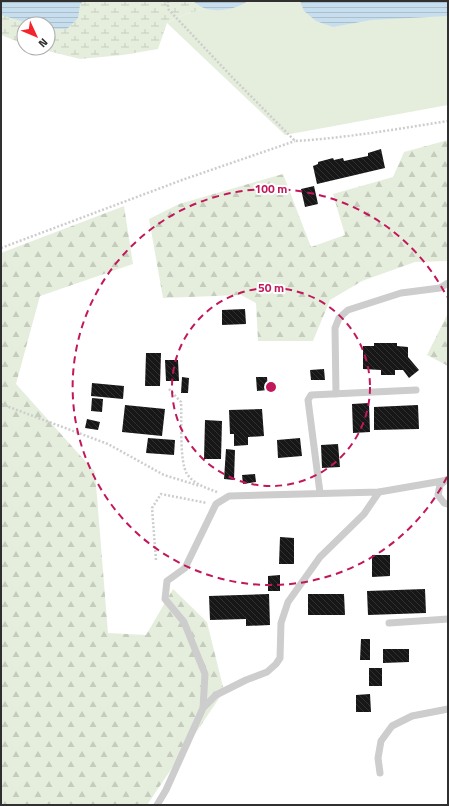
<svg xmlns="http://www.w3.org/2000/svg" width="449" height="806" font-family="'Titillium Web',sans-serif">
  <defs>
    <pattern id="forest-firs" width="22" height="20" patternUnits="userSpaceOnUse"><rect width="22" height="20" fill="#e5eedc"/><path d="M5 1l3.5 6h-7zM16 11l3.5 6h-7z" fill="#c5ccbd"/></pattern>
    <pattern id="wetland-marsh" width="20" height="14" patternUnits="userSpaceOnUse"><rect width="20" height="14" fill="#e5eedc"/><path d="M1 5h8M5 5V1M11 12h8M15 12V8" fill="none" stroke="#c5ccbd"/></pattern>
    <pattern id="water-rules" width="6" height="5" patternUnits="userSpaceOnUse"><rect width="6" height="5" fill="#c7deef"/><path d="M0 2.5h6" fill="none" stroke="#abbfcd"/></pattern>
    <pattern id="building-back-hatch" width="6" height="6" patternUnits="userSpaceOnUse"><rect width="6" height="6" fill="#171717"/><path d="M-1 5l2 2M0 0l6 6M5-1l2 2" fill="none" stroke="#303030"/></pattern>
  </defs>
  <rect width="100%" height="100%" fill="#fff"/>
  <!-- grass -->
  <path fill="#e5eedc" d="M193,1h255v104l-163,30 -118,-112 21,-10 17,-4z"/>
  <!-- forest -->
  <path fill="url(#forest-firs)" d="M448,140v121l-33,1 -53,19 -32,19 -17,41h-55l-2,-38 -15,-8 -78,3 -14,-79 30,-15 104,-30 28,73 34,-12 -12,-41 60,-17 11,-25z
    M124,206l9,58 -93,32 -24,88 79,88 13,161 38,2 27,-46 34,33 17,69 -77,114h-146v-552z
    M448,313v53l-21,-11z"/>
  <!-- wetland -->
  <path fill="url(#wetland-marsh)" d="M1,1h192l13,8 -18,4 -21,10 -9,26 -35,6 -43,4 -44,-11h12v-24h-24v20l-23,-9z"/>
  <!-- water -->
  <path fill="url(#water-rules)" d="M1,1h82l-3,4 -2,13 -11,11h-19v-5h-17l-30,-9z
    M193,1h55c-11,8 -28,11 -41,8 -5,-1 -10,-5 -14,-8z
    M300,1h148v15l-77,4 -38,7 -17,-6 -12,-10z"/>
  <!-- building -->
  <path fill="url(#building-back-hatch)" d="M381,149l4,19 -68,16 -4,-18 5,-2v-2l15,-4 1,2 9,-2 1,3 24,-5v-3z
    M314,186l4,18 -13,3 -4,-18z
    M245,309l1,15 -24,1v-15z
    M374,343h23v3l11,1v10l11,13 -10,8 -6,-8h-8v5h-14v-5l-18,-1v-23h11z
    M146,353h15l-1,33h-15z
    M165,360h13l1,21h-13z
    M324,369l1,11h-14l-1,-10z
    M182,377l7,1 -1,15h-7z
    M256,377h11l1,13 -11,1z
    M92,383l32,3 -1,13 -32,-3z
    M92,398l11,1 -1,13 -11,-1z
    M369,403l1,29 -17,1 -1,-29z
    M125,405l40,4 -3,27 -40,-4z
    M418,405l1,24 -45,1v-23z
    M262,409l2,27 -16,1v8l-14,1v-12h-4l-1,-24z
    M87,419l13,3 -2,8 -13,-2z
    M205,420l17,1 -1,38h-17z
    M148,438l27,2 -1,15 -28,-2z
    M300,438l2,18 -24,2 -1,-18z
    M338,444l2,23 -18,1 -1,-23z
    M226,449l9,1 -1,30 -10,-1z
    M255,474l1,8 -13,2 -1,-9z
    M280,537l14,1v26h-15z
    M372,555h18v21l-18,1z
    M280,575v16h-12v-15z
    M425,589l1,24 -58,2 -1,-24z
    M269,594l1,31 -24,1v-7l-36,1 -1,-24z
    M308,594h36l1,21h-37z
    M361,639h9v21h-10z
    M383,649h26v13l-26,1z
    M369,668h13v18h-13z
    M370,694l1,18h-15v-17z"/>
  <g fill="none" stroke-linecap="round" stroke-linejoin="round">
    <!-- path -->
    <path stroke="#cdcdcd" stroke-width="2.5" stroke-dasharray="2 2" stroke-linecap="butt" d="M168,1v8l64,68 63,64c52,-3 102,-12 153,-20
      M1,248l181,-68 113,-39
      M169,389l12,13c1,16 -2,59 6,72 7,10 19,14 30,18
      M1,404l107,40 56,31 36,11
      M156,560l-4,-52 9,-14 46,9"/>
    <!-- lane -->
    <path stroke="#cdcdcd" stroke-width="7" d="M336,394l-1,-66 4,-10 9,-8 53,-17 39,-5 8,-5
      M446,480l-6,5 -2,10 6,8 4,1
      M320,493l-12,-93 3,-5 105,-5
      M389,623l59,-4
      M203,708l13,-13 30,-15 21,-8 9,-8 4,-6 1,-35 7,-21 32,-45 44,-43 15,-22
      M380,773l-2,-15 3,-17 11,-15 20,-10 36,-7
      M157,805l9,-15 37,-82 2,-34 -21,-52 -19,-23 2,-18 18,-13 31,-64 13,-8 150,-4 69,-12"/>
  </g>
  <!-- distance rings -->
  <g fill="none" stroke="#c2185b" stroke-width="2" stroke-dasharray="7 5">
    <circle cx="271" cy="387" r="99"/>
    <path d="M447 477A198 198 0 1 1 447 297"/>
  </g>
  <circle cx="271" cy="387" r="6" fill="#c2185b" stroke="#fff" stroke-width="2"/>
  <g font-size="12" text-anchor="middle" font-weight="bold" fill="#c2185b" stroke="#fff" stroke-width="4" stroke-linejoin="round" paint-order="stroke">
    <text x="271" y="193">100 m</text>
    <text x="271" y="292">50 m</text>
  </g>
  <!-- border -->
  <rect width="449" height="806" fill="none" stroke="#303030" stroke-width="4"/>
  <!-- north arrow -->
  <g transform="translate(36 36) rotate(134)"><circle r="19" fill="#ffffff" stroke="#acacac"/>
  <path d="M0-3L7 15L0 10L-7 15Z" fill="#f3252c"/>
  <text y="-6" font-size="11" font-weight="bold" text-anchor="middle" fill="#303030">N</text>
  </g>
</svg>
